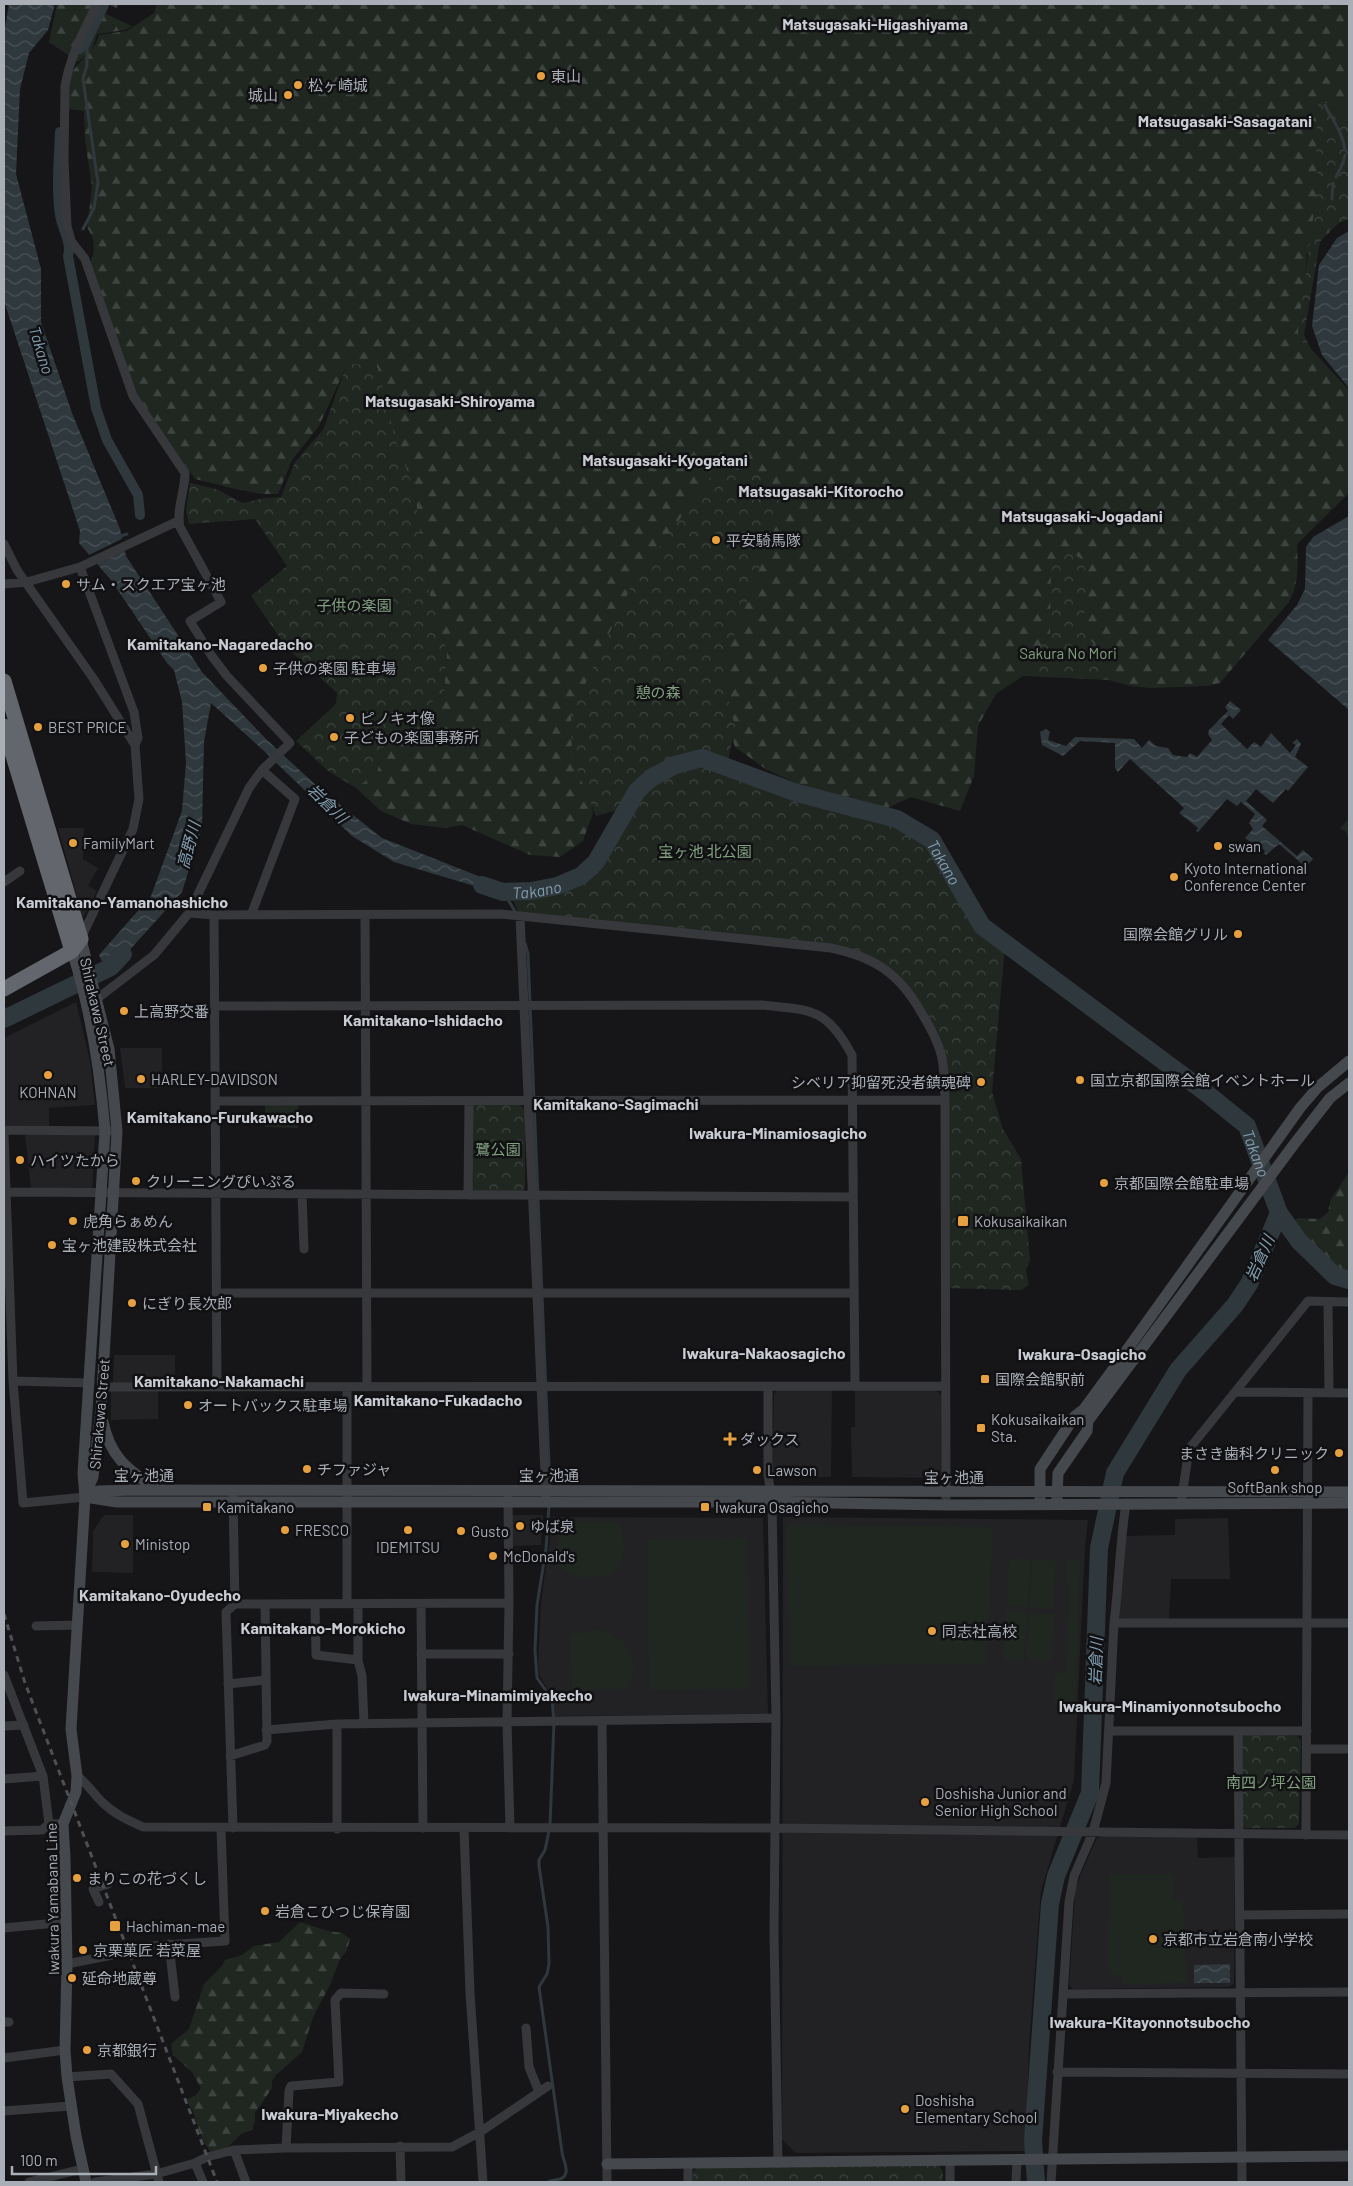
<svg xmlns="http://www.w3.org/2000/svg" width="1353" height="2186" font-family="Barlow,'Noto Sans JP',sans-serif">
  <defs>
    <pattern id="forest-firs" width="22" height="20" patternUnits="userSpaceOnUse" patternTransform="scale(1.25)"><rect width="22" height="20" fill="#202721"/><path d="M5 1l3.5 6h-7zM16 11l3.5 6h-7z" fill="#3e443f"/></pattern>
    <pattern id="park-crowns" width="20" height="18" patternUnits="userSpaceOnUse" patternTransform="scale(1.25)"><rect width="20" height="18" fill="#202721"/><path d="M2 6a3 3 0 1 1 6 0M12 15a3 3 0 1 1 6 0" fill="none" stroke="#3e443f"/></pattern>
    <pattern id="water-waves" width="16" height="10" patternUnits="userSpaceOnUse" patternTransform="scale(1.25)"><rect width="16" height="10" fill="#2f383d"/><path d="M0 5q4-4 8 0t8 0" fill="none" stroke="#4a5257"/></pattern>
  </defs>
  <rect width="100%" height="100%" fill="#161618"/>
  <!-- built -->
  <path fill="#222225" d="M58,828h26l-1,31 15,9 -10,18 9,5 -14,27z
    M76,1002l14,59 5,44 -46,3v18l-45,-1v-87z
    M120,1048h42v40h-37z
    M25,1134h70l-3,57 -61,-3z
    M114,1355h61v28h-62z
    M855,1389l80,1 6,5v83l-89,-1 -1,-50h4z
    M158,1390v29l-47,1v-29z
    M777,1390h55l-1,87h-59l2,-82z
    M104,1515h29v58l-41,-1 1,-41z
    M512,1515h31l-2,30 -29,1z
    M553,1517l210,1 5,196 -213,2 -2,-18 -14,-23 -1,-11 3,-62z
    M783,1517l305,3 -3,27 -11,233 -33,111 -12,155 -3,105 -230,2 -14,-14z
    M1228,1518l2,61h-59l-2,41h-46l-4,-3 5,-81 51,-1v-16z
    M1104,1835l93,2 1,21 37,-1 -1,127 -5,3 -157,2 -3,-4 6,-92 5,-17 17,-38z"/>
  <!-- forest -->
  <path fill="url(#forest-firs)" d="M57,4h61l-1,4 -8,-3 -3,9 26,12 -7,4 -28,4 -5,16 -14,12 -29,-20z
    M157,4h1192v215l-9,3 -33,32 -7,83 49,53v103l-52,51c1,20 2,40 -8,58l-69,81 -13,3 -57,2 -20,-2 -21,-6 -12,-14 -1,-19 -15,-18 2,-15 -31,-9 -2,30 -18,21 -9,20 -27,18 -18,32 -4,50 -14,35 -49,-14 -26,12 -48,-8 -70,-31 -32,-23 -12,-35 -142,34 12,67 -10,28 -23,16 -30,-2 -68,-30 -18,3 -33,-4 -30,-13 -25,-23 21,-16 10,-36 57,-43 3,-43 -18,-58 -15,-103 -18,-47 -49,-77 -28,61 -27,34 -14,34h-17l-30,-6 -36,-9 -61,-87 -40,-116 -3,-14 3,-11 -1,-13 -6,-11 5,-40 -7,-47 -1,-29 -16,-2c0,-13 -1,-32 8,-42 10,-12 19,-16 23,-32l28,-4 27,-18z
    M1349,805v34l-3,-7 -6,-4 9,-9 -1,-13z
    M1349,1172v104l-24,-18 -32,-33 4,-7 23,1 8,-7 3,-13z
    M300,1922l28,9 14,2 8,6 -3,11 -8,11 -8,22 -18,34 -11,35 -26,23 -4,6v7l-17,25v8l-3,9 -11,4 -14,14 -17,3c-9,-11 -12,-24 -16,-37 -2,-6 -6,-8 -6,-15l8,-4 5,-7 -9,-16 -19,-17 -2,-11 18,-15 15,-45 18,-18 3,-6 17,-5 12,-9 25,-4z"/>
  <!-- park -->
  <path fill="url(#park-crowns)" d="M1333,102l16,16v100l-17,8 -12,16 -16,93 7,14 -14,-11 21,-157 -2,-33 2,-44z
    M347,364l30,1 19,77 18,47 15,103 18,58 -3,43 -57,43 -10,36 -21,16 -28,-17 -32,-30 40,-37 1,-11 -50,-45 -36,-52 36,-30 -32,-47 -66,5 -3,-14 4,-27 26,6 27,14 21,-5 17,-1 14,-35 28,-32z
    M731,468l27,7 19,13 4,22 -57,153 4,36 7,27 -7,35 -30,-8h-9l-17,7 -17,8 -14,12 -24,30 -21,6 -24,-58 -1,-44 61,-129 78,-108z
    M1072,553l14,9 3,47 -6,5 -2,15 15,18 1,19 12,14 -86,-4 9,-20 18,-21 1,-69 11,-10z
    M701,760l120,47 10,-2 60,16 31,16 14,17 44,71 25,21 -13,146 11,37 18,30 9,101 -4,10 3,15 -8,5 -75,-2 -5,-233 -41,-74 -50,-29 -330,-35 -9,-23 20,3 47,-11 13,-8 15,-20 11,-29 25,-41 12,-5 7,-7z
    M476,1103l43,1 6,6v79l-3,3h-47l-4,-5v-80z
    M1244,1735l53,1 4,4 -2,83 -4,5h-50l-4,-5v-85z
    M938,2164l5,8v10h-250v-10l4,-4z"/>
  <!-- pitch -->
  <path fill="#202721" d="M265,1105h33v23l-33,-1z
    M560,1521l59,1 6,25 -6,20 -13,9 -27,2 -23,-12z
    M786,1524l207,3 -7,137 -196,2z
    M747,1538l2,151 -100,1 -2,-150z
    M1009,1559h21l-2,48 -21,-1z
    M1032,1559l24,2 -3,48 -23,-2z
    M1066,1560l14,1 -5,146 -21,-1 1,-33h11l4,-89 -5,-1z
    M1006,1610l22,2 -5,48h-19z
    M1030,1612l24,2 -3,46h-25z
    M600,1629l24,13 12,26 -9,21 -55,1 -2,-55z
    M1109,1874h64v26h10l3,83 -64,1v-9h-14z"/>
  <!-- water -->
  <path fill="url(#water-waves)" d="M9,4h46l-7,26 -19,23 -9,36 -4,85 25,95v53l31,91 48,116 6,27 76,116 64,67 53,49 63,50 114,45 12,13 -114,-34 -42,-26 -88,-85 -53,-48 -7,39 -2,85 -20,65 -74,82 -9,-19 52,-59 31,-85 4,-48 -4,-61 -8,-32 -7,-7 -56,-83 -32,-37 1,-12 -76,-230v-268z
    M1349,231v157l-27,-33 -10,-29 7,-61 18,-27z
    M1349,516v194l-81,-70 29,-35 8,-16 1,-42 7,-10z
    M1230,701l11,9 -8,9 -4,-4 -8,9 26,25 7,-7 7,5 10,-14 19,20 6,-8 -4,-2 5,-4 4,5 -6,13 13,10 -20,24 -2,-2 -13,14 -17,-14 -10,12 21,19 -5,6 35,30 6,-6 10,9 -9,10 -4,-3 1,-3 -22,-19 -13,11 -2,-2 1,-2 -6,-6 -2,2 -12,-9 8,-9 -4,-6 6,-9 -14,-12 -4,4 -10,-7 -29,33 -2,-1 2,-3 -19,-15 5,-5 -54,-49 -12,13 -3,-4v-25l-35,-2 -17,15 -21,-11 -2,-13 6,-3 4,3 -2,8 18,6 9,-9 59,2 8,9 7,-8 7,6 12,2 5,7 14,2 3,-4 7,4 15,-17 -4,-6 1,-4 19,-19 -3,-4z
    M1230,1964v19h-36v-18z"/>
  <!-- pier -->
  <path fill="#161618" d="M124,538l3,11 -33,16 -7,-9z"/>
  <g fill="none" stroke-linecap="round" stroke-linejoin="round">
    <!-- stream -->
    <path stroke="#2f383d" stroke-width="3" d="M1325,105c8,17 17,25 20,45
      M1336,177l7,-14 2,-8
      M1332,199l1,-16
      M83,229l11,-21 4,-25 -15,-104 4,-14v-17l21,-44
      M118,537l9,-3
      M504,893l12,20
      M525,943l3,11 22,535
      M548,2182c4,-2 8,-2 12,-3 12,-4 3,-18 2,-27l-23,-165 8,-13 2,-10 -1,-37 -9,-61v-6l6,-10 5,-24 4,-104 -2,-23 -15,-21 -2,-28 2,-45 9,-56 3,-44"/>
    <!-- canal -->
    <path stroke="#2f383d" stroke-width="10" d="M80,49l23,-45
      M60,132c-1,27 -4,56 0,83 2,14 12,27 8,41l28,152 11,32 31,55 2,20"/>
    <!-- river -->
    <g stroke="#2f383d" stroke-width="18">
      <path id="s1" d="M482,885l21,7 28,-1 26,-5 24,-10 15,-14 41,-71 14,-13 24,-13 27,-7 95,35 100,26 35,21 50,86 223,166 42,34 32,87 20,28 36,35 14,4"/>
      <path d="M4,1019l107,-52 12,-13"/>
      <path d="M1036,2182l-3,-41 17,-237 6,-28 34,-83 9,-245 16,-75 63,-103 57,-65 14,-21 30,-71"/>
    </g>
    <!-- street -->
    <path stroke="#37383c" stroke-width="9" d="M97,4c-13,27 -27,52 -32,82l-1,74 3,66 4,15 14,18 48,137 52,77c0,17 -9,37 -5,54l41,75 -31,19 21,34 16,21 63,67 -28,27 -13,18 -60,125 -35,42 -56,43
      M4,544l13,26 76,108 42,67 4,54 -6,30 -51,107
      M80,567l98,-46
      M4,584l23,-2 53,-15 54,145 4,26 -3,7
      M4,882l16,-11
      M189,913l25,2 287,-1 330,34c43,9 68,25 90,64 8,13 16,27 20,42 4,14 3,31 4,46l1,405
      M214,915l3,472
      M251,915l44,-116 -33,-29
      M365,915l2,472
      M520,917l26,579
      M215,1006l547,-1c50,5 64,3 90,50l3,331
      M215,1101l730,-1
      M4,1130l106,1
      M4,1135l9,246 10,122 62,-6
      M6,1192l847,5
      M302,1194l2,55
      M468,1195l1,-94
      M216,1293h638
      M1328,1302l1,91
      M13,1381l77,2
      M102,1387l844,-1
      M347,1387v217
      M768,1387v88l4,27 4,216 -2,215 4,229
      M1235,1392l73,-91 41,1
      M508,1496l1,107 -2,119 3,106
      M233,1497l2,107
      M1181,1503l8,-54 46,-57 114,1
      M315,1604l1,51 42,5
      M358,1604v56l4,16 2,48
      M421,1604l2,224
      M1114,1623h235
      M36,1626l41,-1
      M421,1654h88
      M4,1675l39,101 6,48
      M228,1684l38,-4
      M602,1721l5,461
      M337,1724v105
      M4,1726l20,-1
      M266,1730l71,-6 439,-6
      M1110,1731h197
      M1238,1731l4,451
      M1307,1749h39
      M230,1756l35,-11 2,-4 -2,-137
      M77,1776c11,8 16,17 25,26 12,12 26,18 41,25l632,1 574,7
      M4,1779l39,-3
      M233,1828l-7,-216 9,-8 274,-1
      M464,1828l6,165 13,189
      M4,1831l38,-1 7,-6h14
      M1306,1835l2,-442
      M99,1902l-6,-13 15,-5
      M1240,1915l109,-1
      M4,1928l62,-6
      M169,1944l6,53
      M67,1964l45,-9 23,-8 90,-6 -4,-112
      M1064,1994l285,-2
      M4,2022h5
      M526,2028l3,39 10,25
      M4,2058l61,-8
      M1057,2072l292,2
      M67,2077l44,-3 27,30 21,78
      M4,2111l67,-5
      M400,2146l1,36
      M286,2148l3,-57 2,-5 48,-4 -4,-82 6,-7 43,1
      M234,2150l12,32
      M195,2163l8,19
      M688,2163v19
      M29,2182l53,-13
      M95,2182l61,-8 39,-11 12,-6 27,-7 52,-2 166,-1 28,-15 68,-46
      M950,2182v-22
      M1016,2182l1,-23
      M1051,2182l18,-280 5,-26 19,-44 13,-49 8,-160c5,-40 6,-80 12,-120"/>
    <!-- secondary -->
    <path stroke="#45484c" stroke-width="11" d="M81,939l28,110 8,82 -16,279 -8,67 -7,16
      M72,951c19,59 28,118 33,180l-22,342 2,24 -14,232 6,47 -1,16 -13,32 2,34 2,106 -2,86 2,27 9,59 10,46
      M103,1422c8,37 25,47 54,68
      M85,1497l13,-6 37,-1 1214,2
      M85,1497l32,5h655l174,3 403,-2
      M1040,1499v-30l35,-53 9,-7 30,-41 186,-260 18,-21 31,-26
      M1057,1499l1,-26 29,-42 1,-10 207,-278 35,-45 19,-15
      M607,2164l742,-8"/>
    <!-- highway -->
    <path stroke="#63676d" stroke-width="15" d="M4,681l77,258 -9,12 -68,38
      M4,726l68,225"/>
    <!-- rail -->
    <path stroke="#4c4f53" stroke-width="3" stroke-dasharray="6 5" stroke-linecap="butt" d="M4,1614l21,69 192,499"/>
  </g>
  <!-- markers -->
  <g fill="#e7a03f" stroke="#111113" stroke-width="2">
    <circle cx="541" cy="76" r="5"/>
    <circle cx="298" cy="85" r="5"/>
    <circle cx="288" cy="95" r="5"/>
    <circle cx="716" cy="540" r="5"/>
    <circle cx="66" cy="584" r="5"/>
    <circle cx="263" cy="668" r="5"/>
    <circle cx="350" cy="718" r="5"/>
    <circle cx="38" cy="727" r="5"/>
    <circle cx="334" cy="737" r="5"/>
    <circle cx="73" cy="843" r="5"/>
    <circle cx="1218" cy="846" r="5"/>
    <circle cx="1174" cy="877" r="5"/>
    <circle cx="1238" cy="934" r="5"/>
    <circle cx="124" cy="1011" r="5"/>
    <circle cx="48" cy="1075" r="5"/>
    <circle cx="141" cy="1079" r="5"/>
    <circle cx="1080" cy="1080" r="5"/>
    <circle cx="981" cy="1082" r="5"/>
    <circle cx="20" cy="1160" r="5"/>
    <circle cx="136" cy="1181" r="5"/>
    <circle cx="1104" cy="1183" r="5"/>
    <circle cx="73" cy="1221" r="5"/>
    <rect x="957" y="1215" width="12" height="12" rx="2.5"/>
    <circle cx="52" cy="1245" r="5"/>
    <circle cx="132" cy="1303" r="5"/>
    <rect x="980" y="1374" width="10" height="10" rx="2.5"/>
    <circle cx="188" cy="1405" r="5"/>
    <rect x="976" y="1423" width="10" height="10" rx="2.5"/>
    <path d="M727.5 1431.5h5v5h5v5h-5v5h-5v-5h-5v-5h5z"/>
    <circle cx="1339" cy="1453" r="5"/>
    <circle cx="307" cy="1469" r="5"/>
    <circle cx="757" cy="1470" r="5"/>
    <circle cx="1275" cy="1470" r="5"/>
    <rect x="202" y="1502" width="10" height="10" rx="2.5"/>
    <rect x="700" y="1502" width="10" height="10" rx="2.5"/>
    <circle cx="520" cy="1526" r="5"/>
    <circle cx="285" cy="1530" r="5"/>
    <circle cx="408" cy="1530" r="5"/>
    <circle cx="461" cy="1531" r="5"/>
    <circle cx="125" cy="1544" r="5"/>
    <circle cx="493" cy="1556" r="5"/>
    <circle cx="932" cy="1631" r="5"/>
    <circle cx="925" cy="1802" r="5"/>
    <circle cx="77" cy="1878" r="5"/>
    <circle cx="265" cy="1911" r="5"/>
    <rect x="109" y="1920" width="12" height="12" rx="2.5"/>
    <circle cx="1153" cy="1939" r="5"/>
    <circle cx="83" cy="1950" r="5"/>
    <circle cx="72" cy="1978" r="5"/>
    <circle cx="87" cy="2050" r="5"/>
    <circle cx="905" cy="2109" r="5"/>
  </g>
  <g text-anchor="middle" dominant-baseline="central" stroke-width="5" stroke-linejoin="round" paint-order="stroke">
    <!-- poi labels -->
    <g font-size="15" fill="#a9aeb7" stroke="#111113" text-anchor="start">
      <text x="551" y="76">東山</text>
      <text x="308" y="85">松ヶ崎城</text>
      <text x="278" y="95" text-anchor="end">城山</text>
      <text x="726" y="540">平安騎馬隊</text>
      <text x="76" y="584">サム・スクエア宝ヶ池</text>
      <text x="273" y="668">子供の楽園 駐車場</text>
      <text x="360" y="718">ピノキオ像</text>
      <text x="48" y="727">BEST PRICE</text>
      <text x="344" y="737">子どもの楽園事務所</text>
      <text x="83" y="843">FamilyMart</text>
      <text x="1228" y="846">swan</text>
      <text x="1184" y="868">Kyoto International<tspan x="1184" dy="17">Conference Center</tspan></text>
      <text x="1228" y="934" text-anchor="end">国際会館グリル</text>
      <text x="134" y="1011">上高野交番</text>
      <text x="151" y="1079">HARLEY-DAVIDSON</text>
      <text x="1090" y="1080">国立京都国際会館イベントホール</text>
      <text x="971" y="1082" text-anchor="end">シベリア抑留死没者鎮魂碑</text>
      <text x="48" y="1092" text-anchor="middle">KOHNAN</text>
      <text x="30" y="1160">ハイツたから</text>
      <text x="146" y="1181">クリーニングぴいぷる</text>
      <text x="1114" y="1183">京都国際会館駐車場</text>
      <text x="83" y="1221">虎角らぁめん</text>
      <text x="974" y="1221">Kokusaikaikan</text>
      <text x="62" y="1245">宝ヶ池建設株式会社</text>
      <text x="142" y="1303">にぎり長次郎</text>
      <text x="995" y="1379">国際会館駅前</text>
      <text x="198" y="1405">オートバックス駐車場</text>
      <text x="991" y="1419">Kokusaikaikan<tspan x="991" dy="17">Sta.</tspan></text>
      <text x="740" y="1439">ダックス</text>
      <text x="1329" y="1453" text-anchor="end">まさき歯科クリニック</text>
      <text x="317" y="1469">チファジャ</text>
      <text x="767" y="1470">Lawson</text>
      <text x="1275" y="1487" text-anchor="middle">SoftBank shop</text>
      <text x="217" y="1507">Kamitakano</text>
      <text x="715" y="1507">Iwakura Osagicho</text>
      <text x="530" y="1526">ゆば泉</text>
      <text x="295" y="1530">FRESCO</text>
      <text x="471" y="1531">Gusto</text>
      <text x="135" y="1544">Ministop</text>
      <text x="408" y="1547" text-anchor="middle">IDEMITSU</text>
      <text x="503" y="1556">McDonald's</text>
      <text x="942" y="1631">同志社高校</text>
      <text x="935" y="1793">Doshisha Junior and<tspan x="935" dy="17">Senior High School</tspan></text>
      <text x="87" y="1878">まりこの花づくし</text>
      <text x="275" y="1911">岩倉こひつじ保育園</text>
      <text x="126" y="1926">Hachiman-mae</text>
      <text x="1163" y="1939">京都市立岩倉南小学校</text>
      <text x="93" y="1950">京栗菓匠 若菜屋</text>
      <text x="82" y="1978">延命地蔵尊</text>
      <text x="97" y="2050">京都銀行</text>
      <text x="915" y="2100">Doshisha<tspan x="915" dy="17">Elementary School</tspan></text>
    </g>
    <!-- park labels -->
    <g font-size="15" fill="#82a181" stroke="#111113">
      <text x="354" y="605">子供の楽園</text>
      <text x="1068" y="653">Sakura No Mori</text>
      <text x="658" y="692">憩の森</text>
      <text x="705" y="851">宝ヶ池 北公園</text>
      <text x="498" y="1149">鷺公園</text>
      <text x="1271" y="1782">南四ノ坪公園</text>
    </g>
    <!-- street labels -->
    <g font-size="15" fill="#a9aeb7" stroke="#111113">
      <text transform="translate(98 1012) rotate(77)">Shirakawa Street</text>
      <text transform="translate(99 1414) rotate(-85)">Shirakawa Street</text>
      <text x="144" y="1475">宝ヶ池通</text>
      <text x="549" y="1475">宝ヶ池通</text>
      <text x="954" y="1477">宝ヶ池通</text>
      <text transform="translate(52 1899) rotate(-91)">Iwakura Yamabana Line</text>
    </g>
    <!-- neighbourhood labels -->
    <g font-size="16" font-weight="bold" fill="#c9cdd3" stroke="#111113">
      <text x="875" y="23">Matsugasaki-Higashiyama</text>
      <text x="1225" y="120">Matsugasaki-Sasagatani</text>
      <text x="450" y="400">Matsugasaki-Shiroyama</text>
      <text x="665" y="459">Matsugasaki-Kyogatani</text>
      <text x="821" y="490">Matsugasaki-Kitorocho</text>
      <text x="1082" y="515">Matsugasaki-Jogadani</text>
      <text x="220" y="643">Kamitakano-Nagaredacho</text>
      <text x="122" y="901">Kamitakano-Yamanohashicho</text>
      <text x="423" y="1019">Kamitakano-Ishidacho</text>
      <text x="616" y="1103">Kamitakano-Sagimachi</text>
      <text x="220" y="1116">Kamitakano-Furukawacho</text>
      <text x="778" y="1132">Iwakura-Minamiosagicho</text>
      <text x="764" y="1352">Iwakura-Nakaosagicho</text>
      <text x="1082" y="1353">Iwakura-Osagicho</text>
      <text x="219" y="1380">Kamitakano-Nakamachi</text>
      <text x="438" y="1399">Kamitakano-Fukadacho</text>
      <text x="160" y="1594">Kamitakano-Oyudecho</text>
      <text x="323" y="1627">Kamitakano-Morokicho</text>
      <text x="498" y="1694">Iwakura-Minamimiyakecho</text>
      <text x="1170" y="1705">Iwakura-Minamiyonnotsubocho</text>
      <text x="1150" y="2021">Iwakura-Kitayonnotsubocho</text>
      <text x="330" y="2113">Iwakura-Miyakecho</text>
    </g>
    <!-- water labels -->
    <g font-size="16" font-style="italic" fill="#829eb0" stroke="#111113">
      <text transform="translate(42 350) rotate(73)">Takano</text>
      <text transform="translate(328 803) rotate(44)">岩倉川</text>
      <text transform="translate(188 845) rotate(-75)">高野川</text>
      <text stroke="none"><textPath href="#s1" startOffset="550">Takano</textPath></text>
      <text stroke="none"><textPath href="#s1" startOffset="56">Takano</textPath></text>
      <text stroke="none"><textPath href="#s1" startOffset="985">Takano</textPath></text>
      <text transform="translate(1259 1258) rotate(-66)">岩倉川</text>
      <text transform="translate(1095 1661) rotate(-88)">岩倉川</text>
    </g>
  </g>
  <!-- border -->
  <rect width="1353" height="2186" fill="none" stroke="#a9aeb7" stroke-width="10"/>
  <!-- scale -->
  <path d="M12 2166v8h144v-8" fill="none" stroke="#a9aeb7" stroke-width="2.5"/>
  <text x="20" y="2166" font-size="15" fill="#a9aeb7" stroke="#111113" stroke-width="4" paint-order="stroke">100 m</text>
</svg>
